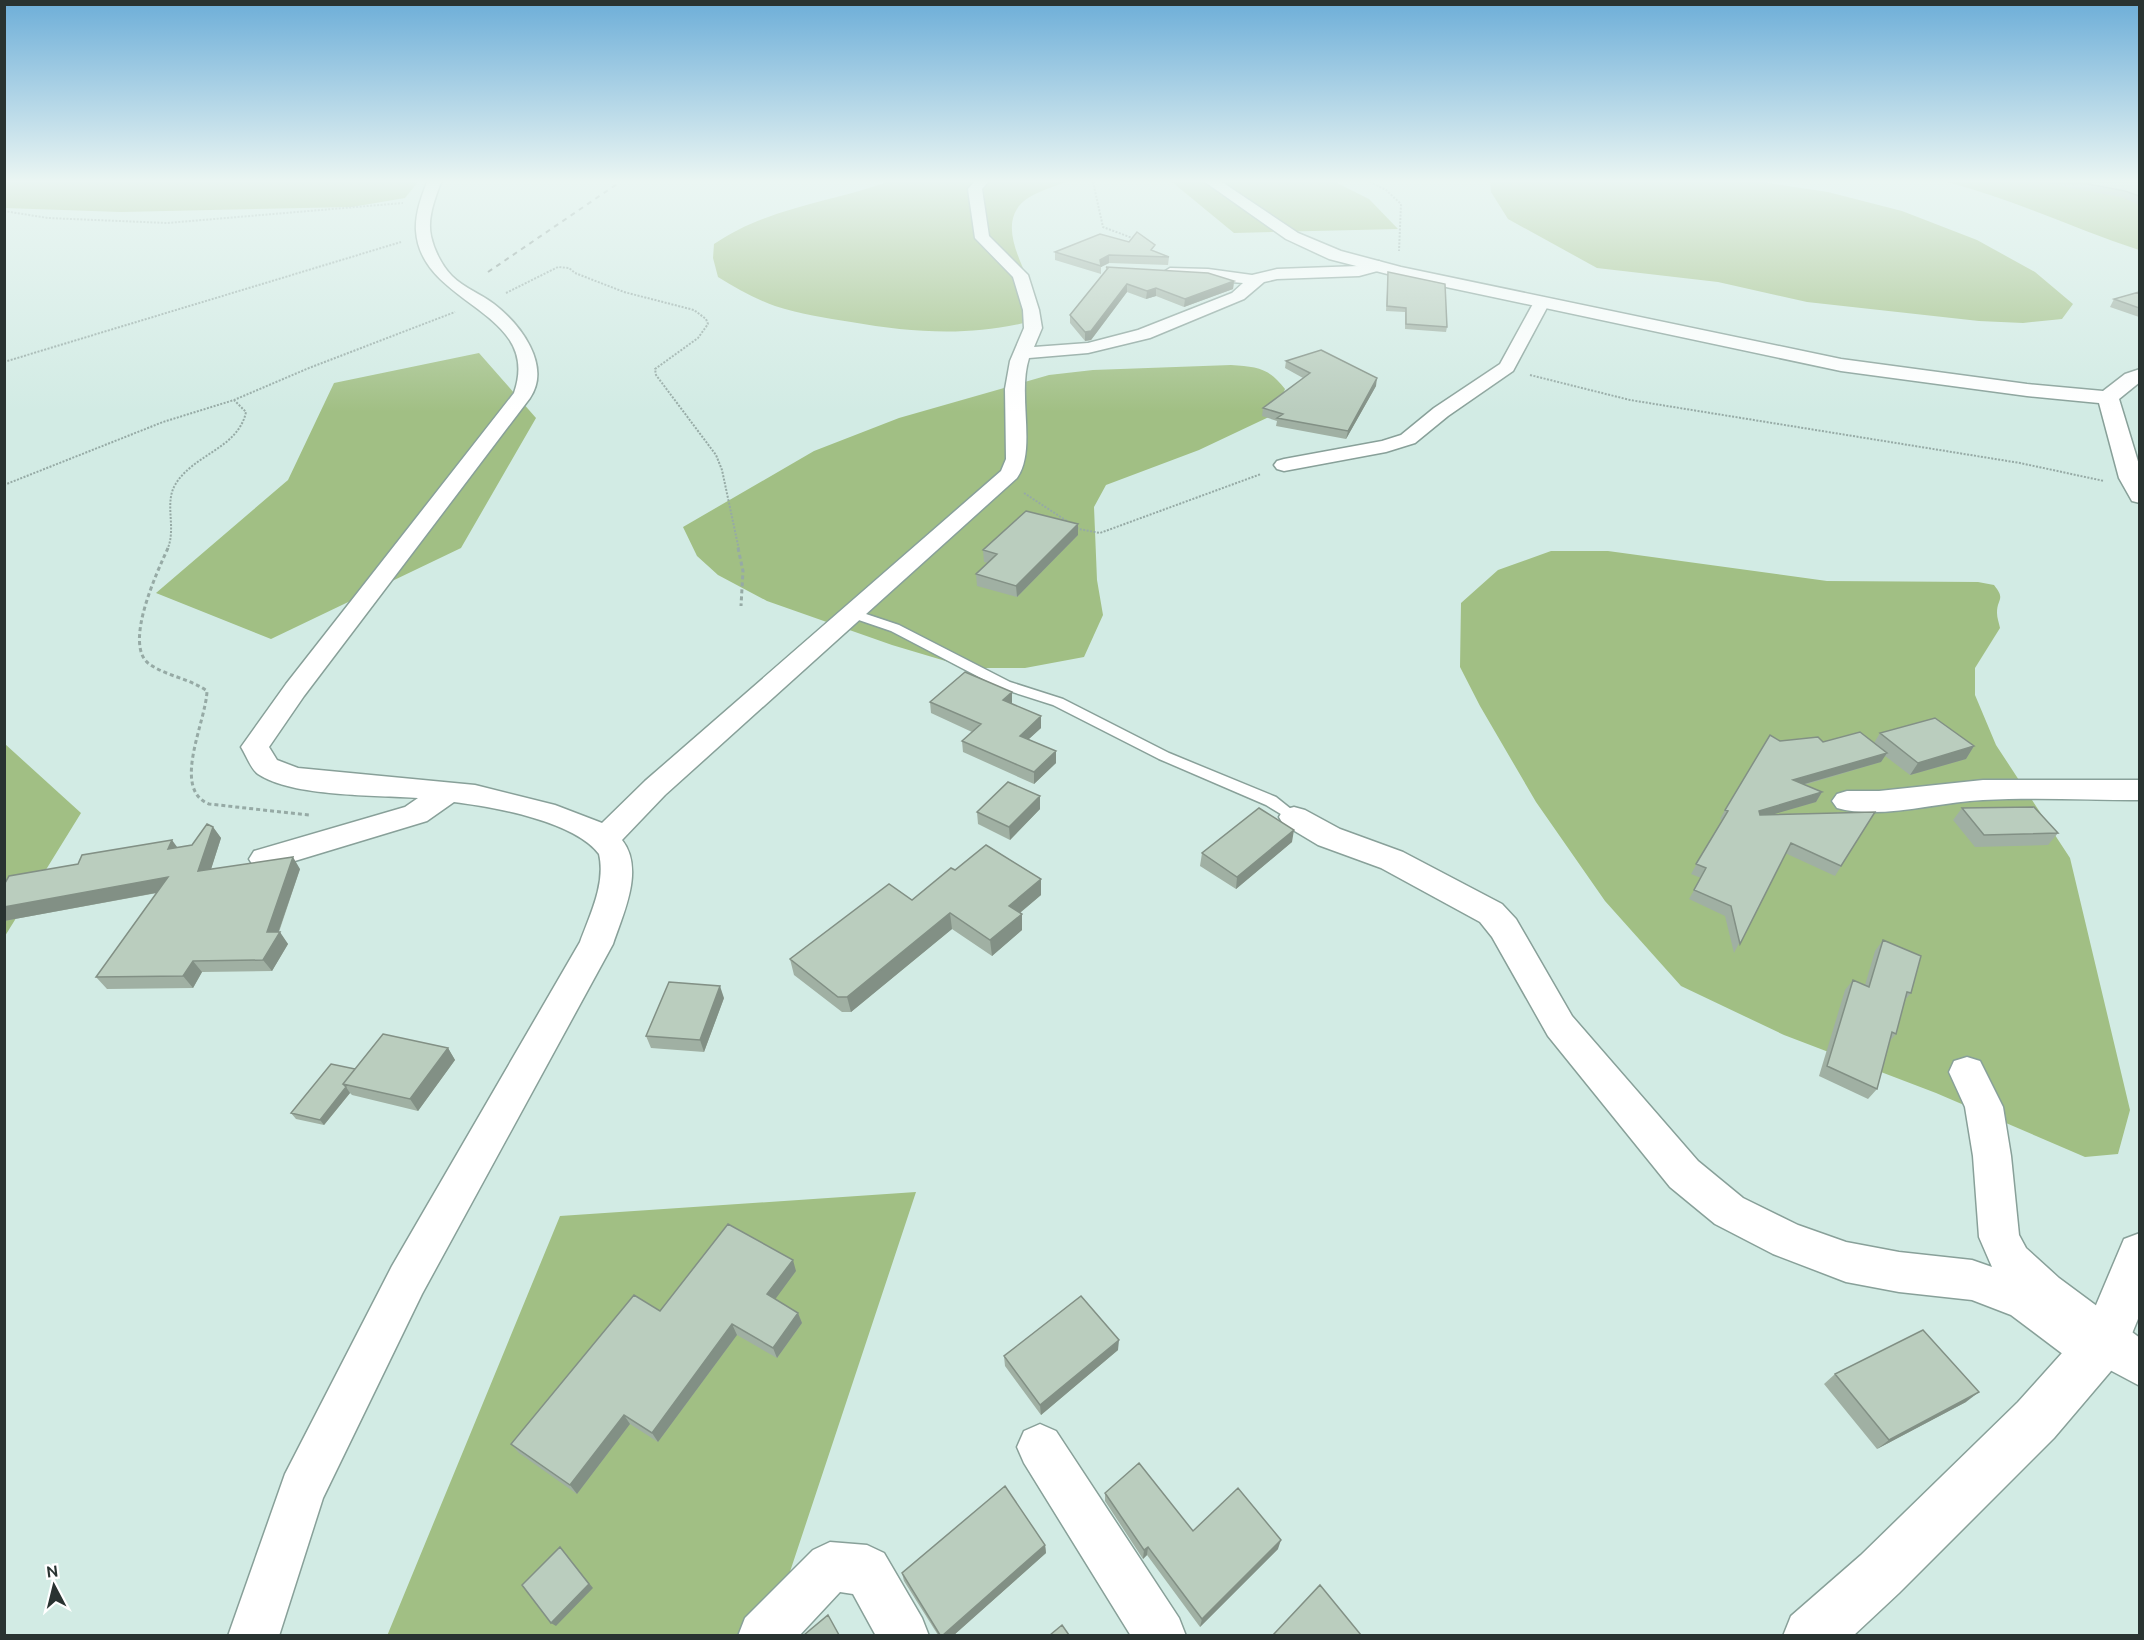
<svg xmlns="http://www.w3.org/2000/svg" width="2144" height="1640" font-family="Ubuntu,sans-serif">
  <rect width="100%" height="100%" fill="#d2ebe4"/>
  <!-- forest -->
  <path fill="#a1bf84" d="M5,182h413l-13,16 -53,9 -231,5 -116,-4z
    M887,182h178c-14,6 -39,12 -48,27 -17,26 13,67 19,92 1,6 0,13 0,19 -64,17 -121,13 -185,2 -25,-4 -52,-8 -76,-16 -20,-7 -39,-18 -57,-29l-5,-19 1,-14c52,-36 114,-41 173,-62z
    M1172,182h163l34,17 29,30 -164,4z
    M1490,182h272l66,10 74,19 75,29 58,32 38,32 -11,15 -39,4 -44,-2 -172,-19 -89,-20 -121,-14 -89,-49 -17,-27z
    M1947,182h192v68c-64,-21 -126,-51 -192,-68z
    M479,353l57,65 -75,130 -190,91 -115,-46 132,-113 46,-97z
    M1231,365c26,2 37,2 54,24l-10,25 -76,36 -93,35 -12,22 3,73 6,35 -19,42 -59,11h-56l-77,-23 -125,-44 -49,-26 -21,-19 -14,-29 131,-76 85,-33 150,-43 44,-5z
    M1551,551h57l219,30 151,1 16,3c12,15 3,13 3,28 0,5 2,10 3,15l-25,40v27l21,50 74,113 60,252 -12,44 -33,3 -149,-64 -152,-58 -103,-49 -76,-85 -69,-99 -56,-96 -20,-39 1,-64 37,-33z
    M5,744l76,69 -76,123z
    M916,1192l-147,443 -382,1 173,-420z"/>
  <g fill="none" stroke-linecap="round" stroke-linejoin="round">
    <!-- service casing -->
    <g stroke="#88a099" stroke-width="3">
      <path id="service" d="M854,610l45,15 111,57 53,17 106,54 107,44 25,20 -7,5 -28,-17 -107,-46 -106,-54 -53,-17 -109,-57 -41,-14 -2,-3z"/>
    </g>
    <!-- minor casing -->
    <g stroke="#88a099" stroke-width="3">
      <path id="minor" d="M427,182h14c-6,17 -14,36 -10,54 3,14 11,30 21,40 12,12 29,18 42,28 26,20 58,61 36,94l-226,298 -35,51 8,13 21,8 177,17 80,20 47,18 43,-42 356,-310 5,-12 -1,-70 5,-28 14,-33 -1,-18 -10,-33 -38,-39 -7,-49 6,-7h14l-6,7 7,47 39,39 11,35 3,18 -8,19 54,-4 50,-13 94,-37 11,-10 -79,-7 -2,-3 8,-5 38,1 44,6 25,-6 82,-3 20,-5 8,5 -2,3 -26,7 -82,3 -13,3 -20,17 -94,39 -62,15 -59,5c-12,37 8,92 -12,120l-352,317 -43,45c23,29 1,74 -9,104l-191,350 -99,204 -44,138h-51l57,-162 107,-208 188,-324c10,-27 26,-59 19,-88 -25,-33 -105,-47 -145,-52l-27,19 -162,49 -11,-3 -5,-8 5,-8 151,-44 13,-9c-42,-3 -126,-1 -160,-24 -7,-5 -12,-19 -17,-27l45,-63 228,-291c29,-83 -93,-87 -98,-162 -1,-17 5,-33 11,-49z
        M1542,297l8,5 -37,69 -65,45 -33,27 -29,9 -102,19 -7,-2 -3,-4 3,-4 7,-2 98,-18 19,-6 33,-27 66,-44 34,-62z
        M1983,780h157v20c-52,0 -105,-3 -157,0 -45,2 -103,20 -146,8l-5,-7 5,-7 10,-3h32z
        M1294,807l11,3 35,19 63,23 99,52 14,15 56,97 126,145 45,37 55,27 48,17 53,10 73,8 20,7 -13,-30 -6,-81 -8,-49 -16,-35 5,-11 13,-4 13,4 23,46 8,49 8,79 7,13 33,30 81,60v48l-32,-17 -13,5 -15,-7 -69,-52 -39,-15 -73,-8 -53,-10 -73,-28 -58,-30 -45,-37 -122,-151 -56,-99 -12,-15 -99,-54 -63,-23 -35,-21 -4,-7 4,-7z
        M1040,1424l16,7 123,187 7,18h-55l-107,-173 -7,-16 7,-16z
        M830,1542l37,3 17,8 38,65 7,18h-53l-23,-42 -13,-2 -41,44h-61l7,-18 68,-68z"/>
    </g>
    <!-- tertiary casing -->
    <g stroke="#88a099" stroke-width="3">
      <path id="tertiary" d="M1205,182h17l76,51 43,18 60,16 440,92 186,25 76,7 22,-17 15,-5v13l-21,17 21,69v35l-8,-2 -13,-23 -20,-75 -72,-7 -186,-25 -442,-94 -70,-18 -43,-20z
        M2140,1233v81l-18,44 -68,80 -155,155 -46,43h-70l8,-20 70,-61 157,-153 70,-78 36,-85z"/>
    </g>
    <!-- path-far1 -->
    <path stroke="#96aaa5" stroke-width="2" stroke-dasharray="2 1.5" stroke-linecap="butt" d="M1093,182l10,45 32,12
      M1370,182l16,8 15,14 -2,47
      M4,211l44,7 119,5 236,-20
      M506,293l52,-26 11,1 6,5 49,19 70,18 12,9 2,5 -10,14 -43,31 1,6 60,80 6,15 17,80
      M4,362l397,-120
      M1530,375l100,25 390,63 84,18
      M4,485l159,-63 71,-22 75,-32 146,-56
      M1024,493l55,36 21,4 161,-59
      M167,550c10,-21 -3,-46 8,-65 18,-31 63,-36 71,-73l-12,-12"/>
    <!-- path -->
    <path stroke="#96aaa5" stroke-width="3" stroke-dasharray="4 3" stroke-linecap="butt" d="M168,548c-11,24 -44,95 -20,115 17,13 41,15 59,28 -1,31 -36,98 2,113l100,11
      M738,548l5,23 -2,35"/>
    <!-- service -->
    <use href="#service" fill="#fff" fill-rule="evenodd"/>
    <!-- minor -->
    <use href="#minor" fill="#fff" fill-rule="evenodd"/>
    <!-- tertiary -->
    <use href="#tertiary" fill="#fff" fill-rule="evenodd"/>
    <!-- rail -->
    <path stroke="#7a8b86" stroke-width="2" stroke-dasharray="5 5" stroke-linecap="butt" d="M488,272l132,-90"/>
  </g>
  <!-- wall -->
  <path fill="#a0b0a3" d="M2039,182h100v23l-18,-8z
    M1055,252h99l15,5 -1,8 -59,-2 -8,4v7l-46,-14z
    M1106,267l128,14 -1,8 -49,18 -28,-11 -10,3 -19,-7 -36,48 -6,1 -15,-18v-8l36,-44z
    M1388,272l59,55 -1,5 -41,-3v-17l-19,-1z
    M2139,292v25l-29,-10 4,-8z
    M1286,361l90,25 -30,53 -70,-13 1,-5 -15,-5 1,-8 40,-30 -18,-10z
    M1078,524v11l-61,62 -40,-11 -1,-12 12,-11 -4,-1 -1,-12z
    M930,702l82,2 29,12v12l-12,11 27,24 -22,21 -71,-32 -1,-11 10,-9 -41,-19z
    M1880,733l94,13 -8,13 -56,16 -25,-19 -4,6 -77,23 18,7 -6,10 -42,12 101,-2 -40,64 -50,-23 -51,100 -9,-37 -36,-17 12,-21 -10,-4 31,-54 -2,-1 5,-9 55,-69 94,2z
    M1040,796v13l-30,31 -32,-16 -1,-12z
    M1962,808l96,25 -10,12 -73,2 -22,-27z
    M213,827l8,11 -10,31h89l-21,63 9,12 -16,27 -70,1 -9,16 -86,1 -11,-12 61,-84 -153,28 173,-73 15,-3z
    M1292,842l-56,47 -36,-23 2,-13z
    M955,870l86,25 -21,18 2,17 -30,26 -40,-27 -101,83h-9l-48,-37 -4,-16 122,-59z
    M1883,940l28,53 -6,7 -9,34 -6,7 -13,48 -9,10 -49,-23 26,-86 8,-10 12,5 10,-34z
    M724,998l-20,54 -53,-4 -5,-12z
    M448,1048l7,12 -37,51 -66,-16 -2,-2 -26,32 -28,-6 -5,-6 64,-44z
    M796,1271l-21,28 23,14 4,10 -25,35 -40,-23 -79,107 -28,-18 -53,70 -58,-41 -8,-9 149,-133z
    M1118,1350l-77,65 -36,-49 -1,-10z
    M1835,1374l131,28 -89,47 -53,-65z
    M1105,1493l88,38 85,18 -78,78 -53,-72 -4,4 -38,-58z
    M1045,1545l1,8 -92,82h-16l-34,-54 -2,-8z"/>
  <!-- shaded-wall -->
  <path fill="#829085" d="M1109,255v8l-8,4 -1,-7z
    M1234,281l-1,8 -49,18 1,-8z
    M1127,284v8l-36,48 -6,1v-9z
    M1156,288v8l-10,3 1,-8z
    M1377,378l-1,8 -30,53 2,-8z
    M1078,524v11l-61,62 -1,-11z
    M1012,692v12l-9,-4z
    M1041,716v12l-21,19v-11z
    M1974,746l-8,13 -56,16 8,-12z
    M1056,751v12l-22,21v-12z
    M1887,753l-6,9 -94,27 6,-9z
    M1822,792l-6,10 -62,18 5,-9z
    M1040,796v13l-30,31 -1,-13z
    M213,827l8,11 -14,44 -9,-11z
    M1294,830l-2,12 -56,47 1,-12z
    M172,840l8,11 -12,-2z
    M293,857l7,12 -23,67 3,-4 8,12 -16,27 -9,-11 4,-28z
    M168,877l9,12 -173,32v-14z
    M1041,879v16l-31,26 -1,-15z
    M950,913l2,16 -101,83 -4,-15z
    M1022,914v16l-30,26 -2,-16z
    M193,961l9,11 -9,16 -10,-12z
    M720,986l4,12 -20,54 -4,-12z
    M448,1048l7,12 -37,51 -8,-12z
    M346,1087l4,6 -26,32 -4,-5z
    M793,1260l3,11 -25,34 -4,-11z
    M798,1313l4,10 -25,35 -4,-10z
    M732,1324l5,11 -79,107 -6,-9z
    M1119,1340l-1,10 -77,65 -1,-10z
    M1979,1392l-13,10 -89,47 12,-9z
    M624,1415l6,9 -53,70 -7,-9z
    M1281,1540l-3,9 -78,78 2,-8z
    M1045,1545l1,8 -92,82h-11z
    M560,1547l33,41 -37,38 -5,-3z
    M1148,1547l-1,8 -4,4 1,-9z"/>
  <!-- building -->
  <path fill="#bacdbe" stroke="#829085" stroke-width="1.5" d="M2078,182h61v14l-14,-5z
    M1137,232l18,13 -4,5 18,7 -60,-2 -9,5 1,6 -46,-14 45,-18 29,8z
    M1106,267l102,6 26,8 -49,18 -29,-11 -9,3 -20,-7 -36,47 -6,1 -15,-17 38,-47z
    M1388,272l57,12 2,43 -41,-3v-16l-19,-2z
    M2139,292v16l-25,-9z
    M1321,350l56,28 -29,53 -71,-13 6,-4 -20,-6 47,-35 -24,-12z
    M1026,511l52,13 -62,62 -40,-12 21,-20 -14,-4z
    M965,672l47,20 -9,8 38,16 -21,20 36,15 -22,21 -72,-31 19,-17 -51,-22z
    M1935,718l39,28 -56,17 -38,-30z
    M1860,732l27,21 -94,27 29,12 -63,19 1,4 115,-3 -34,54 -50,-23 -51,101 -9,-38 -37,-16 12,-22 -10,-4 32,-53 -3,-1 45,-75 10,6 38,-4 5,5z
    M1008,782l32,14 -31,31 -32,-15z
    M2034,807l24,26 -74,2 -22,-27z
    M1259,808l35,22 -57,47 -35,-24z
    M207,824l6,3 -15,44 95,-14 -26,75h13l-17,28 -70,1 -10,15 -87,1 72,-100 -164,30v-22l5,-9 69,-12 4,-9 90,-15 -4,9 24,-4z
    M986,845l55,34 -32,27 13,8 -32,26 -40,-27 -103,84h-9l-48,-38 99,-75 23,16 39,-32 4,2z
    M1883,940l38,16 -10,37 -4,-1 -11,42 -4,-2 -15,57 -50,-23 26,-86 16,7z
    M669,982l51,4 -20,54 -54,-4z
    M383,1034l65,14 -38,51 -67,-15z
    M331,1064l24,5 -12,15 3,3 -26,33 -29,-7z
    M728,1224l65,36 -26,34 31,19 -25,35 -41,-24 -80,109 -28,-18 -54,70 -59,-41 123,-149 26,16z
    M1081,1296l38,44 -79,65 -36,-49z
    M1923,1330l56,62 -90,48 -54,-66z
    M1139,1463l54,68 45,-43 43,52 -79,79 -54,-72 -4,3 -39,-57z
    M1005,1486l40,59 -102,90h-3l-38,-62z
    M560,1547l29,37 -38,39 -29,-38z
    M1320,1585l41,50h-88z
    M828,1615l11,20h-35z
    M1062,1625l7,10h-19z"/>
  <!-- sky -->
  <linearGradient id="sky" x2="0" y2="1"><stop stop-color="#6daed8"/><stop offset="0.44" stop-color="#ebf6f3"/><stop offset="1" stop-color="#ebf6f3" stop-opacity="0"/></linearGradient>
  <rect width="2144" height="412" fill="url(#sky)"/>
  <!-- border -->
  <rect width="2144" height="1640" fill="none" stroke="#293331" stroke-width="12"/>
  <!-- north arrow -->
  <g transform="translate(54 1586) rotate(353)" stroke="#ffffff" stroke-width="4.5" paint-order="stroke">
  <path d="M0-4.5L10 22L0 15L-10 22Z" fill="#293331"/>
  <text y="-9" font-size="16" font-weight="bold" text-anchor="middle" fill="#293331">N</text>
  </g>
</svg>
